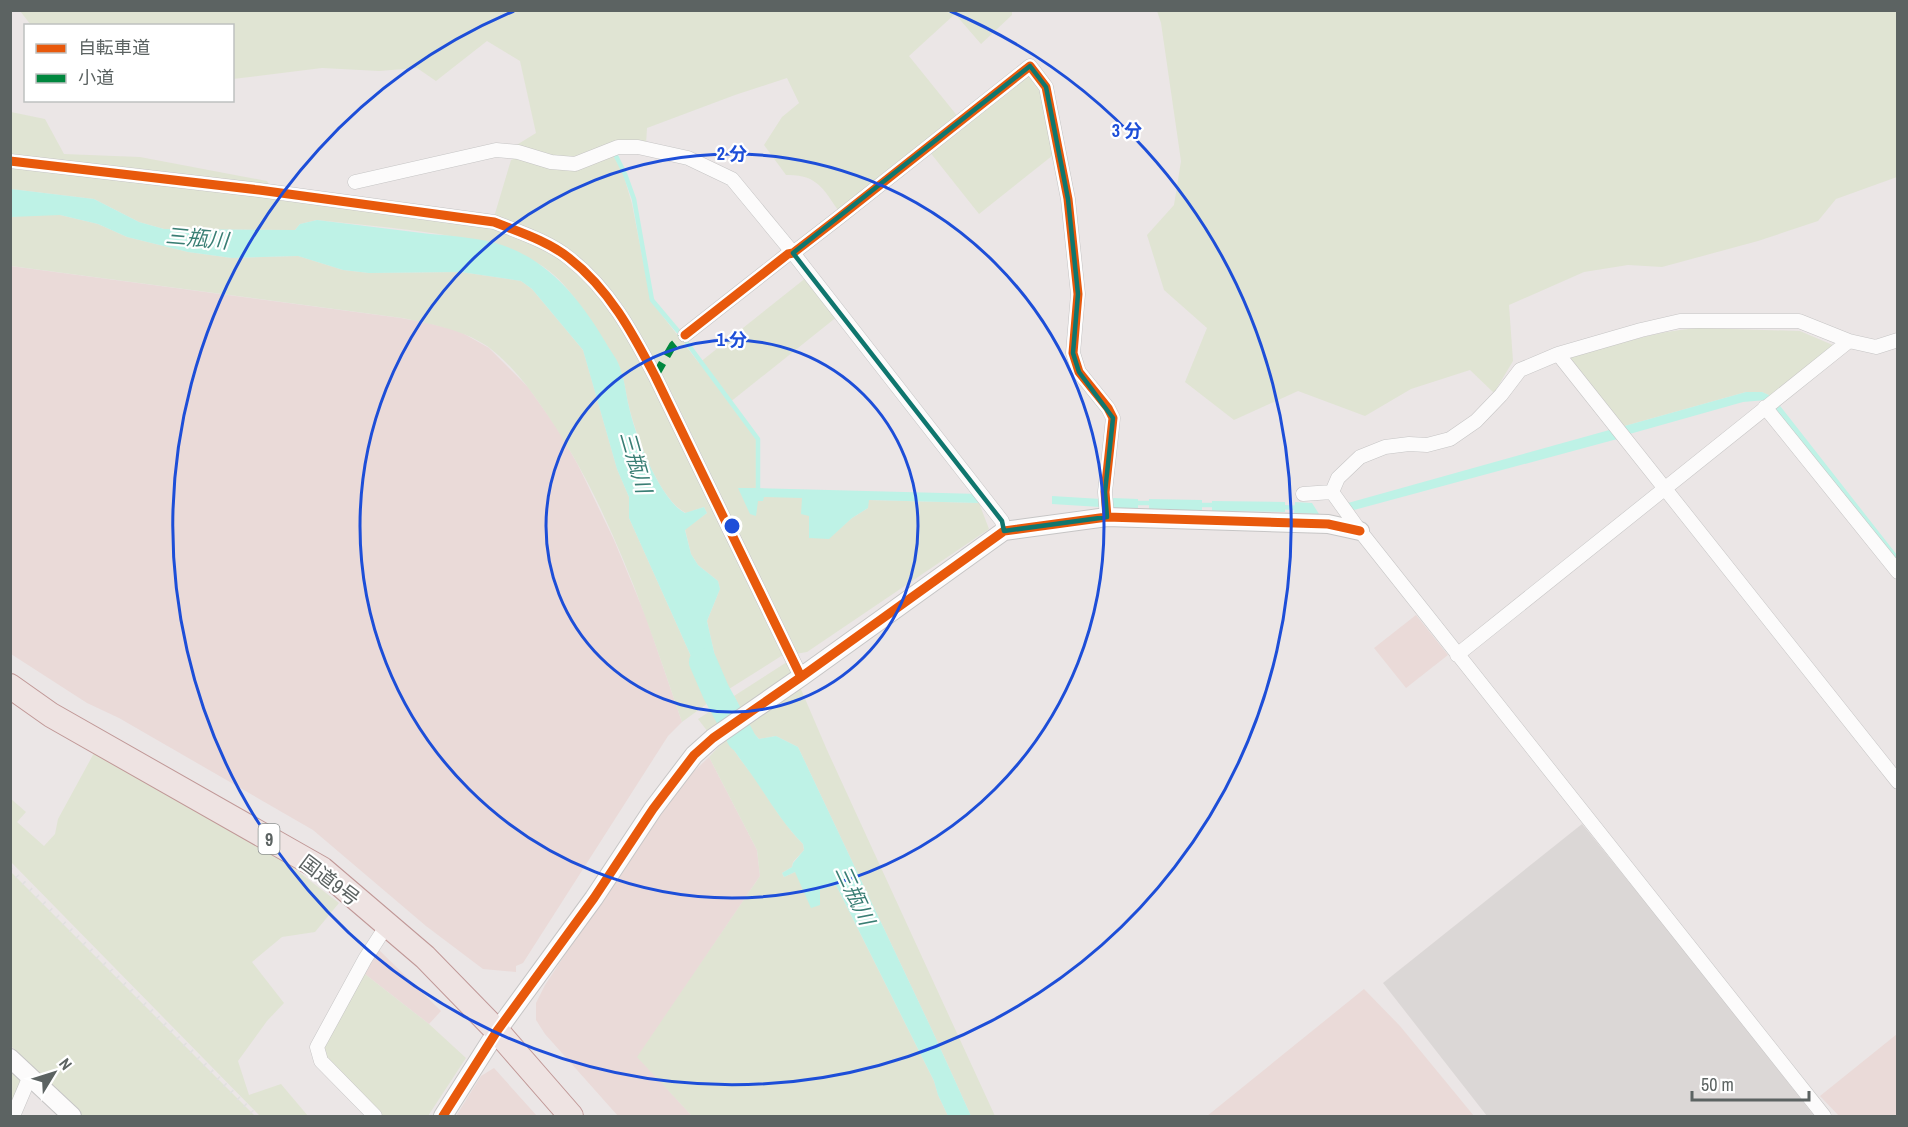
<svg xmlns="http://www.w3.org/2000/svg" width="1908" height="1127" font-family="'Archivo Narrow','Noto Sans JP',sans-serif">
  <rect width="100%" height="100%" fill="#ebe6e6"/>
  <!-- commercial -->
  <path fill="#eadad8" d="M10,266l391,52 27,5 31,8 30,17 39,39 29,41 21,37 36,75 32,77 36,105 -14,14 -145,227 -7,3v6l-33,-3 -57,-43 -113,-96 -194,-112 -32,-15 -76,-49z
    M1416,615l32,40 -42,33 -32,-40z
    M709,757l48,93 3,26 -122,181 54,59h-74l-73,-82 -9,-14v-17l9,-18 100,-151 40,-54z
    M376,947l65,64 -12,13 -68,-53z
    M1364,989l36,37 74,90h-267z
    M1897,1034v82h-58l-19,-20z
    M494,1068l43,48h-81l25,-40z"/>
  <!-- industrial -->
  <path fill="#dbd7d6" d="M1582,824l136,168 96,124h-327l-104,-133z"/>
  <!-- green -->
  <path fill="#e0e4d3" d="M20,11h992v4l-31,29 -26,-30 -46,42 50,62 -121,92c-15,-22 -22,-36 -52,-35l-22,-30 18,-28 17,-14 -12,-25 -52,17 -88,33 -1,16 -64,14 -17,2 -50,-14 21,-13 -16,-72 -33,-20 -51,40 -19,-13 -38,3 -57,-3 -89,11 -1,-53 -201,-1z
    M1157,11h740v166l-61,22 -18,22 -60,20 -96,26 -34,-2 -44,7 -75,33 4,56 -19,32 -24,-23 -59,19 -46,27 -67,-25 -64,29 -49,-38 22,-54 -43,-38 -17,-55 27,-30 7,-44 -20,-138z
    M1025,72l15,11 17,69 -78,62 -50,-63z
    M11,112l34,7 19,35 76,3 127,24 7,13 229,35 65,34 31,31 25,36 162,323 -57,36 -12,-24 -10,-44 13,-32 -2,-8 -20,-16 -7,-11 -6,-25 22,-16 -3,-6 -18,6c-27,-13 -50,-78 -57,-106 -3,-12 -4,-24 -8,-36 -3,-10 -12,-21 -19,-31 -19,-29 -37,-65 -71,-80 -63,-29 -146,-32 -214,-40l-17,4 -5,6 -131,-1 -25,-7 -45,-23 -83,-10z
    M612,153l11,20 9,31 19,97 48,62 108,-86 31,39 -109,87 28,37v48h-19l20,13 5,-4h39l7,18 19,24 24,-21 16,-10v-8l111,3 10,26 -182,123 -12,2 -140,-288 -65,-94 -96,-55 17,-57 9,-4 30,9z
    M28,215h32l38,9 29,13 61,15 44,6 66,-2 45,14 26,3 92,-1 60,9 11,8 51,61 34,119 12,28v21l61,136 18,49 -26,19c-37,-109 -74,-221 -140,-315 -15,-22 -33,-45 -55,-61 -26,-17 -56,-22 -85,-28l-391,-52v-49z
    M1698,328l102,3 35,15 -64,50 -9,-4h-16l-125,35 -52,-69c43,-12 85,-27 129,-30z
    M790,660l5,11 -54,38 -7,-13z
    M800,687l27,63 168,366h-24l-39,-86 -134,-283 -22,-11 -17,3 -13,-15z
    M712,710l7,14 -11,8 -10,-13z
    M727,738c8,16 19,28 29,42 15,23 28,45 47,64l1,6 -11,12 -1,5 -10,6 2,4 11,-5 25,18 16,-5 98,196 4,14 10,21h-256l-55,-59 123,-181 -3,-26 -48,-93z
    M94,753l184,103 61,47 -24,29 -33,5 -30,25 32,41 -17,18 -29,40 11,34 32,-11 27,32h-48l-249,-254 -1,-64 16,14 -9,10 27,24 11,-12 3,-15z
    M11,872l244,244h-173l-71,-70z
    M361,971l68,53 37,34 -38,58h-48l-58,-64 1,-11z
    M11,1068l14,15 -14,33z"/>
  <!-- water -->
  <path fill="#bef2e6" d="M11,189l83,10 45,23 25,7 131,1 5,-6 17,-4c38,5 75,9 113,14 24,2 50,4 72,11 48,16 80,57 104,98 5,9 13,18 15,28 4,11 5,24 8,36 6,28 31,93 56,106l19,-6 3,6 -22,17 6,24 7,11 20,16 2,8 -13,32 10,44 12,24 -21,14 -18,-49 -61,-136v-21l-12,-28 -34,-119 -51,-61 -11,-8 -60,-9 -92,1 -26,-3 -45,-14 -66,2 -44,-6 -61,-15 -29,-13 -38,-9 -49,2z
    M1746,392h16l9,4 -5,4 -23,2 -117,33 -5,-8z
    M1777,402l120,153v11l-126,-159z
    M1613,429l8,9 -267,72 -6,-7z
    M738,488h19l223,6 -1,9 -110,-3 -1,8 -16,10 -23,21 -20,-1v-22l-8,-2 1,-16 -38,-1 -1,4h-5l-2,15 -6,-2z
    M1052,496l49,3 -1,8 -48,-3z
    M1113,498l25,1v10l-25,-1z
    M1149,499l53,1v11l-53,-1z
    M1212,501l73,1v10l-73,-1z
    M1295,502l17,1 7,11 -25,-1z
    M734,696l7,13 -22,15 -7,-14z
    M746,724l13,15 17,-3 22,11 134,283 39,86h-23l-10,-21 -4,-14 -98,-196 -16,5v15l-9,3 -16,-36 -11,5 -2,-4 10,-6 1,-4 11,-13 -1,-6c-19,-19 -32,-41 -47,-63 -10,-15 -21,-27 -29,-43z"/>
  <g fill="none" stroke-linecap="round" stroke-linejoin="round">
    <!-- stream -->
    <path stroke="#bef2e6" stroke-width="4.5" d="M615,154l10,20 9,25 18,101 26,31
      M687,343l71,96v49
      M1132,503h22
      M1198,505h19
      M1279,507l22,1"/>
    <!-- river -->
    <path stroke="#bef2e6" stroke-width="28" d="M703,662l13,30 25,46"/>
    <!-- street casing -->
    <g stroke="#c6c5c5" stroke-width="15">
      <path id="street" d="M10,161l249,29 235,32c25,10 54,19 75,36 40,31 63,74 86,118l146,301
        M355,182l141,-32 22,2 33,10 24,2 43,-17h20l50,11 44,21 61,74 209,268 2,10
        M685,335l103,-81 5,-1 44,-34 193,-153 16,21 22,112 10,95 -5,59 6,19 29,36 5,10 -8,74 2,25
        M1558,354l340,428
        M1765,407l133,165
        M1332,492l28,39 464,585
        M1332,492l6,-14 22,-21 25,-10 24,-3 18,1 23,-6 26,-18 25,-26 19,-25 38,-16 83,-24 39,-9h119l50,20 27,6 22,-7
        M1303,494l29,-2
        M1457,655l392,-314
        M13,1116l17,-40
        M375,1116l-54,-55 -4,-14 48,-88 22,-34"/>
    </g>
    <!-- secondary casing -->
    <g stroke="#c6c5c5" stroke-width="20">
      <path id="secondary" d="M10,1058l62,58
        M443,1116l54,-85 97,-133 59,-89 41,-54 19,-17 88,-61 203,-146 103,-14 221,7 32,7"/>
    </g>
    <!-- highway casing -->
    <g stroke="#c09897" stroke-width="26">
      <path id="highway" d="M10,686l41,29 271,154 103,88 72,74 74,85"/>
    </g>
    <!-- street -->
    <use href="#street" stroke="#fcfbfb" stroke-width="14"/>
    <!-- secondary -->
    <use href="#secondary" stroke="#fcfbfb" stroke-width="18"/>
    <!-- highway -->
    <use href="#highway" stroke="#eee3e2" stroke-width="24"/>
    <!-- rail -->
    <path stroke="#e1e0e0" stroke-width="4.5" stroke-dasharray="1.5 8" stroke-linecap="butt" d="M10,869l246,247"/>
    <!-- quiet -->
    <path stroke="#00873e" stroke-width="8" stroke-dasharray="15 8" stroke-linecap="butt" d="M655,376l18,-31 12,-10"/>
    <!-- cycleway casing -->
    <g stroke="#fff" stroke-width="13">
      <path id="cycleway" d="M10,161l249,29 235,32c25,10 54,19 75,36 40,31 63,74 86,118l146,301
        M685,335l103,-81 5,-1 44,-34 193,-153 16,21 22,112 10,95 -5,59 6,19 29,36 5,10 -8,74 2,25
        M443,1116l54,-85 97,-133 59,-89 41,-54 19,-17 88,-61 203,-146 103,-14 221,7 32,7"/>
    </g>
    <!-- cycleway -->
    <use href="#cycleway" stroke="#e8590c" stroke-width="9"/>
  </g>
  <!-- marked area -->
  <path fill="none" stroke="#0f766e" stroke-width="4.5" stroke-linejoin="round" d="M1030,66l16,21 22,112 10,95 -5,59 6,19 34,46 -8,74 2,25 -103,14 -2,-10 -209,-268z"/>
  <!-- distance rings -->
  <g fill="none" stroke="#1d4ed8" stroke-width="3">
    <circle cx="732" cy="526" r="186"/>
    <circle cx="732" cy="526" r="372"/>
    <path d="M950 11A559 559 0 1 1 514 11"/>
  </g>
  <g text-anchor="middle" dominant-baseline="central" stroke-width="4.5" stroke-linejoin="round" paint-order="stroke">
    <!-- shield labels -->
    <rect fill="#fff" stroke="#8d9291" stroke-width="1.5" x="258.5" y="824" width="21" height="30" rx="4.5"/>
    <g font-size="18" font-weight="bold" fill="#5c6362">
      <text x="269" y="839">9</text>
    </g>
    <!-- street labels -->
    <g font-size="20" fill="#5c6362" stroke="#fff">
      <text transform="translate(330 880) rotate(37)">国道9号</text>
    </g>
    <!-- water labels -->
    <g font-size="21" font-style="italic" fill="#397e74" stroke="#fff">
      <text transform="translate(197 238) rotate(5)">三瓶川</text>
      <text transform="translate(636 462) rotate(74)">三瓶川</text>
      <text transform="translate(855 895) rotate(65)">三瓶川</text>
    </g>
  </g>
  <circle cx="732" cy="526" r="9" fill="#1d4ed8" stroke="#fff" stroke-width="3"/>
  <g font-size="18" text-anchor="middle" font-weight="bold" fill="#1d4ed8" stroke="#fff" stroke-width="4.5" stroke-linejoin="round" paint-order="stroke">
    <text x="1127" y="137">3 分</text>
    <text x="732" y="160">2 分</text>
    <text x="732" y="346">1 分</text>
  </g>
  <!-- border -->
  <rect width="1908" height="1127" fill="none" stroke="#5c6362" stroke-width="24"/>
  <!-- legend -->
  <rect x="24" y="24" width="210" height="78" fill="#ffffff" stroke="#bec1c0" stroke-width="1.5"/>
  <rect x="36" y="44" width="30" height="9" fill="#e8590c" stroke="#bec1c0" stroke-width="1.5"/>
  <text x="78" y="54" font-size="18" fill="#5c6362">自転車道</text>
  <rect x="36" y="74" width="30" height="9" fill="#00873e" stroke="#bec1c0" stroke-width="1.5"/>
  <text x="78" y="84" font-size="18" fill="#5c6362">小道</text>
  <!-- north arrow -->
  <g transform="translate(54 1073) rotate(52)" stroke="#ffffff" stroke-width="4.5" paint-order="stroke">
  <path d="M0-4.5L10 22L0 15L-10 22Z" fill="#5c6362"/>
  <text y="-9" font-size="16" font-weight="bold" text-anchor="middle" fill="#5c6362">N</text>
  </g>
  <!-- scale -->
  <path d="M1692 1091v9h117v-9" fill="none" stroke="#5c6362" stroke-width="3"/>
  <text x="1701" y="1091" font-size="18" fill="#5c6362" stroke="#ffffff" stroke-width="4.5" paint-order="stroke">50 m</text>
</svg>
